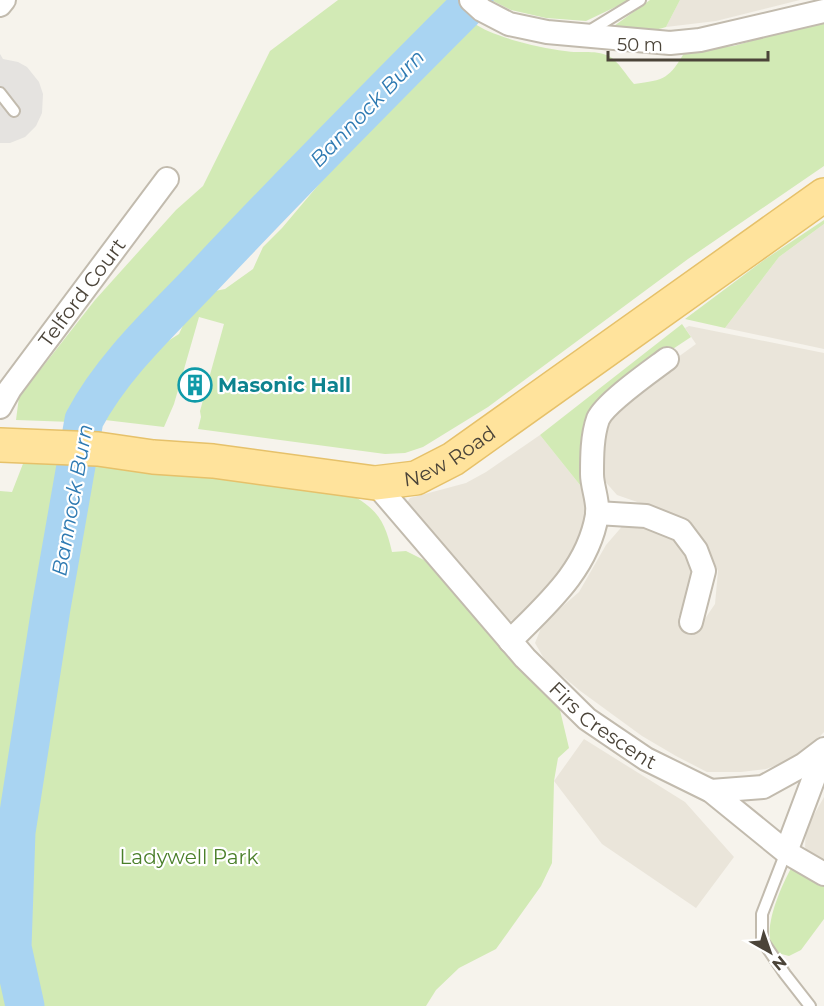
<svg xmlns="http://www.w3.org/2000/svg" width="824" height="1006" font-family="Montserrat,sans-serif">
  <rect width="100%" height="100%" fill="#f6f3ec"/>
  <!-- residential -->
  <path fill="#eae5da" d="M680,0h120l-84,21 -50,6z
    M824,224v125l-99,-21 54,-71z
    M689,326l135,27v379l-16,17 -20,12 -22,8 -25,3h-34l-31,-16 -34,-20 -63,-46 -33,-28 -11,-19 8,-20 36,-31 27,-47 19,-22 8,-2 39,13 23,22 -3,37 -14,25 20,11 17,-25 3,-33 -11,-25 -18,-23 -20,-10 -52,-18 -15,-17 2,-56 59,-54 33,-24 -11,-16z
    M540,435l48,60 -2,27 -11,32 -19,30 -33,31 -13,6 -7,-2 -98,-113 5,-8 56,-15 20,-11z
    M584,739l101,63 49,55 -38,51 -94,-64 -48,-63z
    M824,797v70l-13,-9 -6,-11 1,-18z"/>
  <!-- green -->
  <path fill="#d2eab5" d="M338,0h113l6,5c-38,45 -88,79 -129,121 -46,45 -82,99 -126,145 -45,48 -101,91 -130,151l-56,-2 3,-23 76,-97 81,-90 27,-24 67,-135z
    M491,0h139l-44,21 -40,-3 -35,-8z
    M650,0h30l-14,27c-18,6 -34,2 -52,-1z
    M824,20v146l-136,93 -200,148 -65,40 -18,6 -20,1 -187,-25 3,-12 -1,-6 24,-87 -25,-7 -25,87 -10,23 -59,-7 1,-13 16,-29 29,-26 28,-18 13,-28 23,-15 10,-2 28,-20 10,-22 19,-19 82,-97 21,-21 23,-19 15,-22 51,-46c19,15 78,28 103,29 9,0 22,-1 32,4 10,6 17,19 25,28 31,-4 35,-5 52,-34l48,-4z
    M824,220v4l-45,33 -54,71 -40,-9 79,-59z
    M682,324l9,13 -50,33 -37,32 -16,93 -48,-60z
    M26,456l58,4 273,38c23,14 29,28 35,54l14,-1 18,9 135,146 10,42 -11,10 -4,23 -2,82 -11,23 -45,63 -37,19 -23,22 -10,16h-426v-515l12,1z
    M793,865l31,16v38l-23,31 -12,6 -15,-4c-2,-5 -4,-10 -4,-14 -3,-20 13,-56 23,-73z"/>
  <!-- parking -->
  <path fill="#e5e3e0" d="M0,54l3,5 15,3 9,5 12,15 4,12 -1,19 -6,13 -11,11 -15,6h-10z"/>
  <g fill="none" stroke-linecap="round" stroke-linejoin="round">
    <!-- river -->
    <path stroke="#a9d4f2" stroke-width="39" d="M25,1006l-13,-59 4,-115 35,-224 33,-188c30,-57 82,-103 126,-150 86,-91 175,-181 264,-270"/>
    <!-- lane casing -->
    <g stroke="#c2bbae" stroke-width="14">
      <path id="lane" d="M586,33l54,-33
        M0,93l14,18
        M786,852l-24,62v26l23,34 25,32"/>
    </g>
    <!-- street casing -->
    <g stroke="#c2bbae" stroke-width="26">
      <g id="street">
        <path d="M471,0l11,10 27,14 38,8 123,11 30,-3 124,-29"/>
        <path d="M0,5l4,-5"/>
        <path id="s1" d="M0,407l10,-18 157,-210"/>
        <path id="s2" d="M375,483l150,175 62,61 59,40 65,32 75,61 38,22"/>
        <path d="M597,513l49,3 35,14 15,20 8,21 -13,51"/>
        <path d="M510,641c37,-37 78,-72 87,-126 2,-13 -5,-28 -5,-41 0,-17 0,-38 6,-55 7,-16 53,-48 69,-60"/>
        <path d="M711,791l52,-4 40,-22 21,-16"/>
        <path d="M786,852l38,-101"/>
      </g>
    </g>
    <!-- primary casing -->
    <g stroke="#e6c16a" stroke-width="36">
      <g id="primary">
        <path id="s3" d="M0,445l98,4 55,8 60,4 162,22 41,-5 37,-19 371,-264"/>
      </g>
    </g>
    <!-- lane -->
    <use href="#lane" stroke="#fff" stroke-width="10"/>
    <!-- street -->
    <use href="#street" stroke="#fff" stroke-width="22"/>
    <!-- primary -->
    <use href="#primary" stroke="#ffe39c" stroke-width="33"/>
  </g>
  <!-- icons -->
  <defs>
    <g id="building-ring" transform="scale(1.725)"><circle r="9.5" fill="#fff" stroke="#0f9aa8" stroke-width="1.5"/><path d="M-4-6H4V6H1V3H-1V6H-4ZM-2.5-4.3h1.7v1.8h-1.7ZM.8-4.3h1.7v1.8H.8ZM-2.5-1h1.7V.8h-1.7ZM.8-1h1.7V.8H.8Z" fill="#0f9aa8"/></g>
  </defs>
  <g fill-rule="evenodd">
    <use href="#building-ring" x="195" y="385"/>
  </g>
  <g text-anchor="middle" dominant-baseline="central" stroke-width="4.5" stroke-linejoin="round" paint-order="stroke">
    <!-- street labels -->
    <g font-size="20" fill="#4b4439" stroke="#fff">
      <text stroke="none"><textPath href="#s1" startOffset="141">Telford Court</textPath></text>
      <text stroke="none"><textPath href="#s3" startOffset="458">New Road</textPath></text>
      <text stroke="none"><textPath href="#s2" startOffset="334">Firs Crescent</textPath></text>
    </g>
    <!-- culture labels -->
    <g font-size="20" font-weight="bold" fill="#0d838f" stroke="#fff" text-anchor="start">
      <text x="218" y="385">Masonic Hall</text>
    </g>
    <!-- park labels -->
    <g font-size="20" fill="#4a7f2a" stroke="#fff">
      <text x="189" y="857">Ladywell Park</text>
    </g>
    <!-- water labels -->
    <g font-size="21" font-style="italic" fill="#2e7ab2" stroke="#fff">
      <text transform="translate(367 108) rotate(-46)">Bannock Burn</text>
      <text transform="translate(72 500) rotate(-80)">Bannock Burn</text>
    </g>
  </g>
  <!-- north arrow -->
  <g transform="translate(770 952) rotate(140)" stroke="#ffffff" stroke-width="4.5" paint-order="stroke">
  <path d="M0-4.5L10 22L0 15L-10 22Z" fill="#4b4439"/>
  <text y="-9" font-size="16" font-weight="bold" text-anchor="middle" fill="#4b4439">N</text>
  </g>
  <!-- scale -->
  <path d="M608 51v9h160v-9" fill="none" stroke="#4b4439" stroke-width="3"/>
  <text x="617" y="51" font-size="18" fill="#4b4439" stroke="#ffffff" stroke-width="4.5" paint-order="stroke">50 m</text>
</svg>
